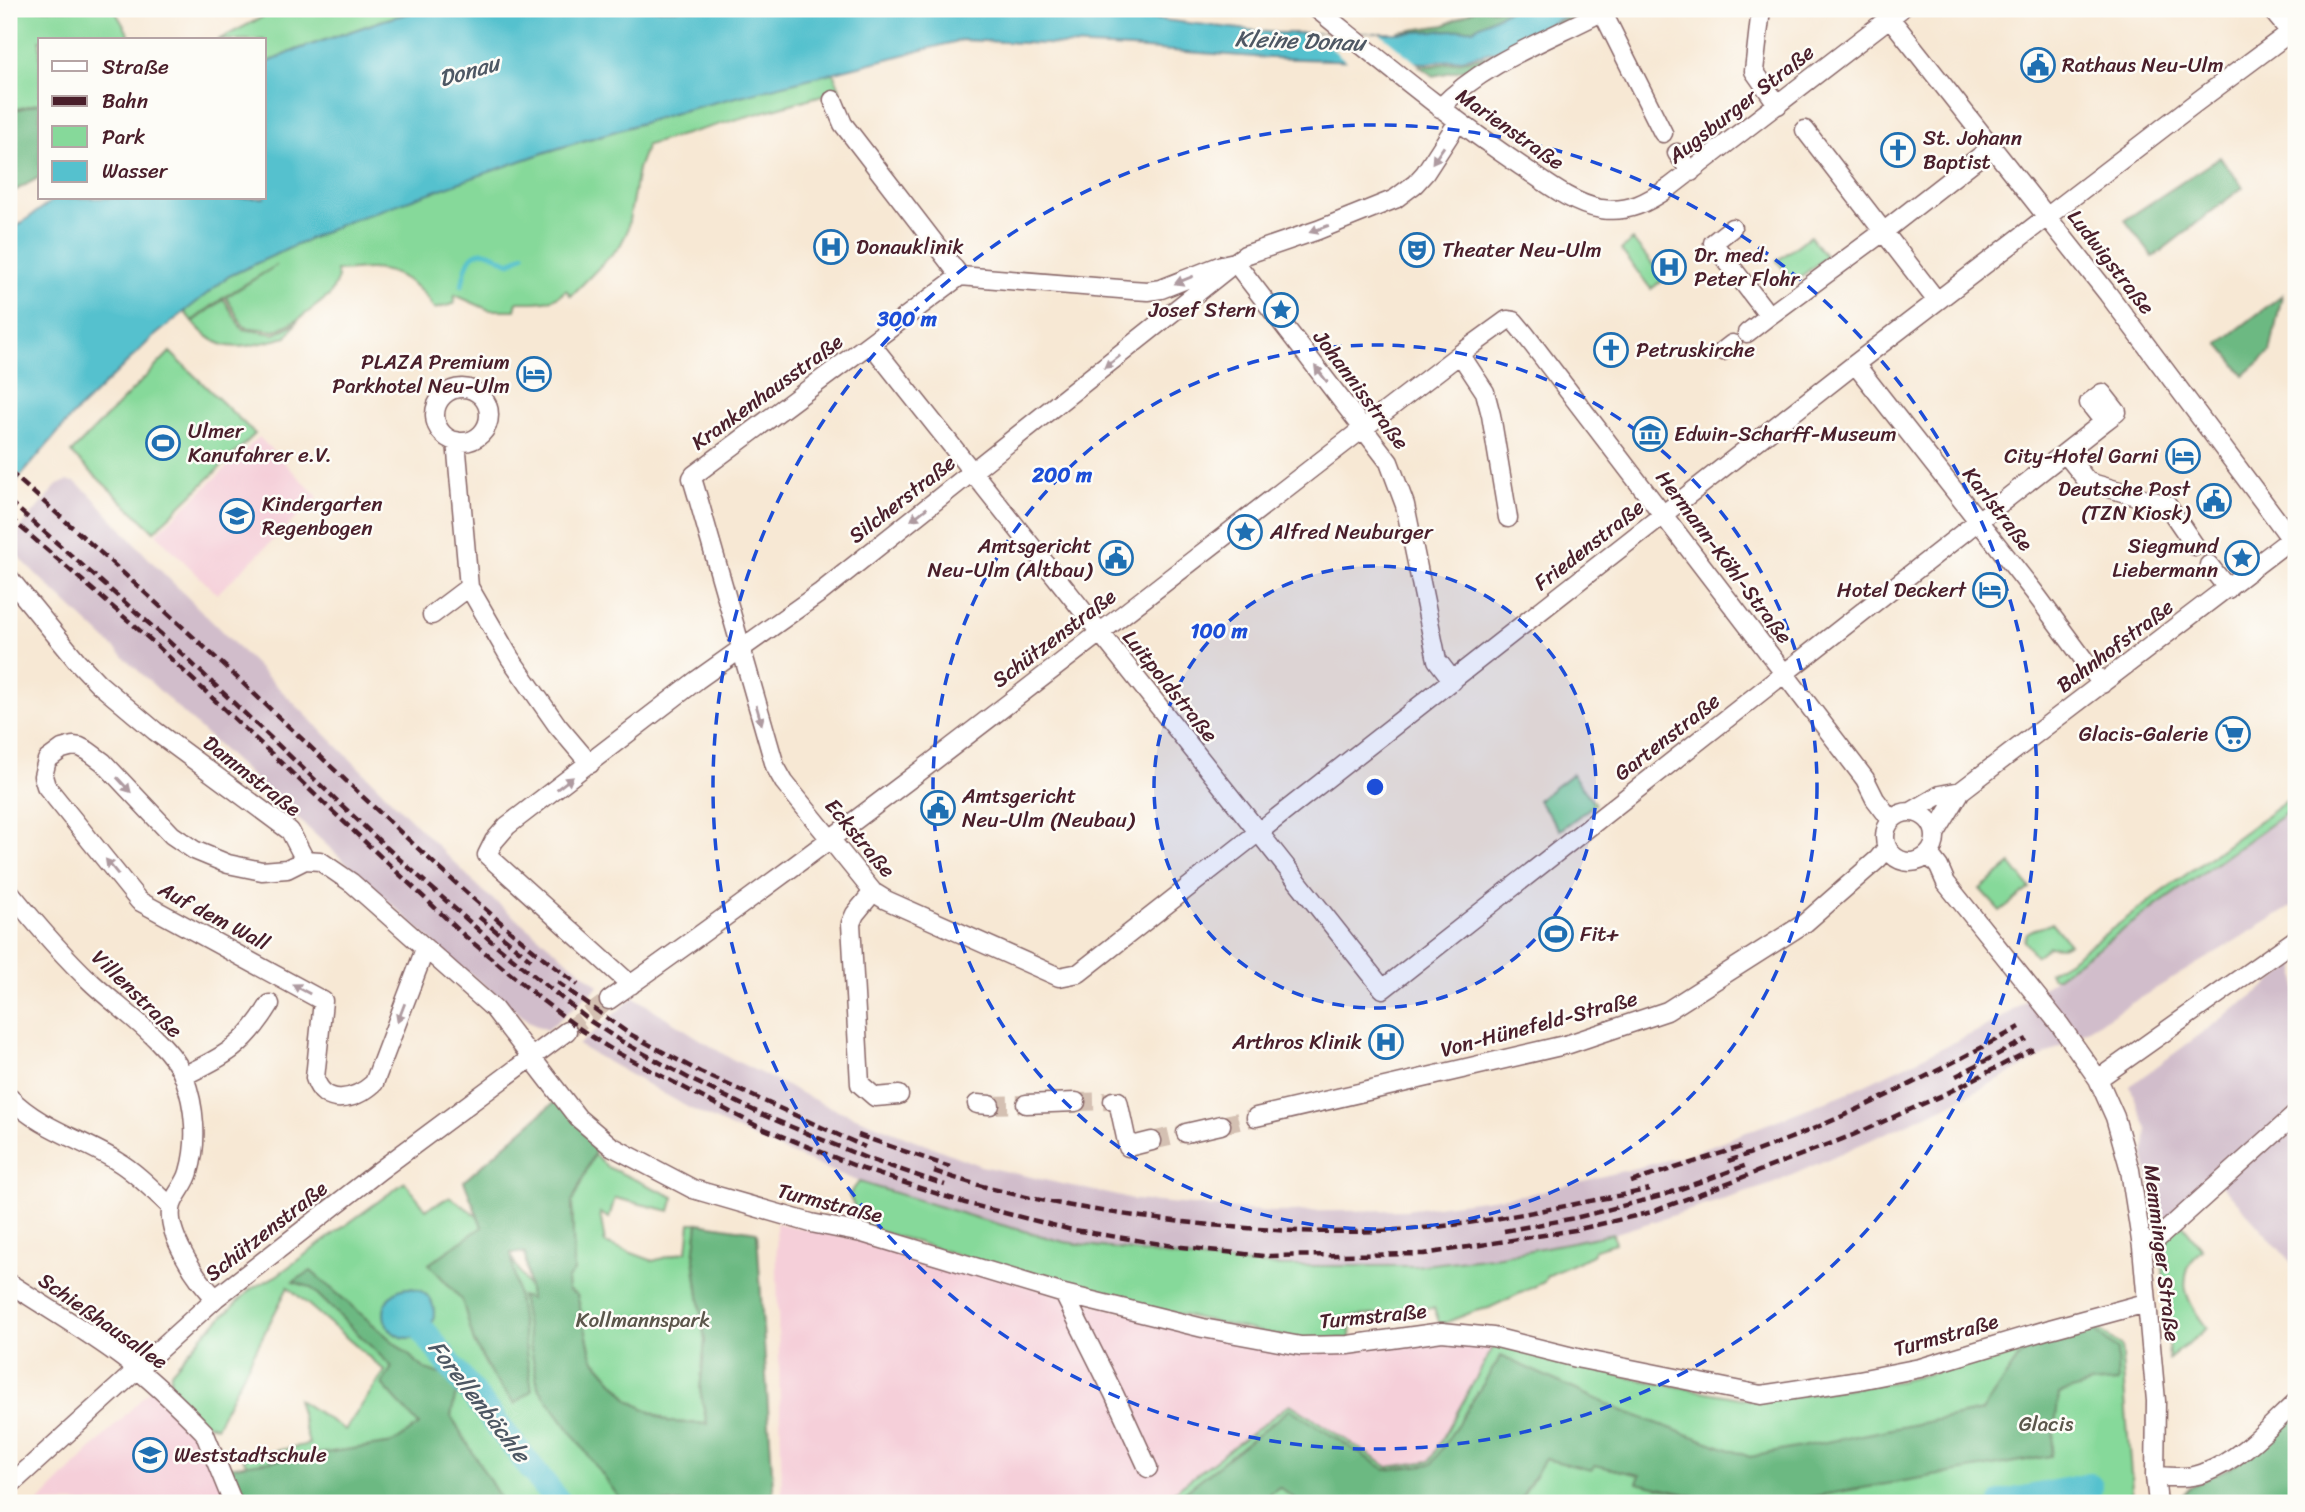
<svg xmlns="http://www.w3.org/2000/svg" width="2305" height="1512" font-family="Sriracha,sans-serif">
  <rect width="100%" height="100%" fill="#fdfcf7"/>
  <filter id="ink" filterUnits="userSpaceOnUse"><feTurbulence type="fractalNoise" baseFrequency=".0143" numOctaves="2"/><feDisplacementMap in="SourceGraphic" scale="14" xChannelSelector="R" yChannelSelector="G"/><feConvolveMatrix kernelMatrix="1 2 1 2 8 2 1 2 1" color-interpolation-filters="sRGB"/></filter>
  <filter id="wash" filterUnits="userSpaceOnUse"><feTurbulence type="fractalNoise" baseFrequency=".00686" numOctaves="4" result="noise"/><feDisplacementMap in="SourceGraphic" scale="28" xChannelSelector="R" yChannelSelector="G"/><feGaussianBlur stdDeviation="1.57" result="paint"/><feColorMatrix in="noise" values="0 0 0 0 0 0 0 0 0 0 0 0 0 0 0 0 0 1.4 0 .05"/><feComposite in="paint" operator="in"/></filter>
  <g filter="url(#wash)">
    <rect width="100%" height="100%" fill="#f7e8d4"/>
    <!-- built -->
    <path fill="#f5cfd9" d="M259,437l59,60 -101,97 -61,-60z
      M776,1223l85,17 357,98h227l50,6 -64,117 -43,6 -98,-63 -121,91 -21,8h-366z
      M152,1388l44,35 37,80h-195z"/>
    <!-- industrial -->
    <path fill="#d1bdcb" d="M67,481l8,1 14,11 60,66 336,334 114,93 -52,44 -15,-6 -83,-67 -235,-215 -173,-163 -27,-27 -1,-15 44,-52z
      M2296,802v102l-257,155 -95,48 -174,78 -157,49 -114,22 -84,10h-134l-81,-6 -136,-18 -84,-23 -121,-37 -97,-40 -73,-34 -111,-63 56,-48 94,60 97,48 156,61 154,34 137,12 133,-2 125,-16 154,-38 160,-62 142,-67 24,-15z
      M2296,964v304l-82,-92 -55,49 -15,-69 3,-26 -17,-44z"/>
    <!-- green -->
    <path fill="#86d99a" stroke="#687c62" stroke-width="2" d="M9,9h105l18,31h-92v63l-31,8z
      M278,9h147l-41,11 -88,30 -32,14v-24h-46z
      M833,71l7,19 -193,55 -9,24 -11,63 -7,14 -49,50 -5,-6c-13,14 -31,12 -49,12l-2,8h-26l-34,-15 -1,9 -20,5c-12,-23 -37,-40 -64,-40 -11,0 -22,2 -34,2l2,7 -8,17 -31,24 -24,12 -31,-4 -18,-30 51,-32 -53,32 -32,24 -8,-10 45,-35 115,-53 47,-18 155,-53 139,-42z
      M1810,236l16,21 -32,25 -17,-21z
      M1633,240l31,39 -13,10 -30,-39z
      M224,299l18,30 33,5 21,-11 -9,14c-41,9 -64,22 -94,-15z
      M170,352l85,82 -101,97 -83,-78z
      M1572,774l23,30 -35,26 -22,-30z
      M2296,794v12l-239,171h-5l-3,-5 22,-13z
      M2011,864l19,24 -30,23 -20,-22z
      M2052,923l17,21 -8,3 -12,-1 -13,10 -12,-15 3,-8c10,-7 16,-4 25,-10z
      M594,1154l13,13 67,30 -4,14 -55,-13 -6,20 -9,-5 5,30 48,18 34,-10 3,-28h8l-4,35 11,83 -5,49 7,34 -38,-2 -39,-21 -38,-44 -15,-61 -9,-6 -1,-10 7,-9 -2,-69z
      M405,1182l21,27 24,-12 45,31 62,110 120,165h-408l-26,-45 66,-14 -12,-45 48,31 40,-59 -97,-84 -72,140 -20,-8 -26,-34 1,-13 33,-38 47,-45 25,-13z
      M859,1182l121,37 84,23 136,18 81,6h134l85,-10 113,-22 2,9 -20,6 -3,6 -45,21 -3,6 -55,26 -14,3 -35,14 -6,-17 -83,9 -1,22h-55l-202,-43 -230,-70 -14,-31z
      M2178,1219l24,30c-28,28 -17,51 5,79l-38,31 -6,-92 -6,-28z
      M2093,1325l28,21 12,155 -3,2h-982l21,-8 121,-91 98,63 42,-6 65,-117 136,34 125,23 144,-20 105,-27 28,-15z"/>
    <!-- forest -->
    <path fill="#6cb982" stroke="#5b6c56" stroke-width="2" d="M1476,9h35l-38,20 -75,4v-1l47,-7z
      M1581,9h26l-106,53 -68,14 -15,-11 11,1 69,-11z
      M40,103v74l-31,17v-82z
      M2220,157l23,30 -90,70 -28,-37z
      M2282,295l-12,58 -26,22 -25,-31z
      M557,1100l41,45 -26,57 2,69 -7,9 1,10 9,5 15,62 38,44 39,21 38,2 -7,-34 5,-49 -11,-83 4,-35 59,9 17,271h-151l-85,-116 -17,-91 9,3 -5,-46h-14l21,137 -17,14 -23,-28 -18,-34 -12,-42 -33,-36 53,-37 -18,-46z
      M311,1271l114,98 34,11 -8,36 52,87h-259l-16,-36 165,-24 26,-18 -37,-41 10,-17 -82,-80 -17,-5z
      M2093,1330l24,19 1,33 -27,2 -32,10 -8,62 -276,47h-50l-88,-20 3,-8 -45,-10 -4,5 -46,-11 -27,44h-218l-21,-16 -20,16h-93l8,-3 116,-91 96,61 46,-6 69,-108 122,55 127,46 232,-46 45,-65z
      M2296,1406v97h-121l15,-16 50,-25z"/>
    <!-- water -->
    <path fill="#55c1ce" stroke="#50707c" stroke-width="2" d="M425,9h670l7,4 173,20h123l75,-4 38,-20h67l-81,42 -36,8 -34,4 -157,-5 -139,-10 -169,-8 -277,70 -139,42 -202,71 -115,53 -77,62 -80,78 -63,74v-258l47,-34h208v-134l32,-14 88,-30z
      M384 1313a25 25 0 1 1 50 0a25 25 0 1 1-50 0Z"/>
    <!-- pier -->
    <path fill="#f7e8d4" d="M1313,33h67l40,33 -70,-2z"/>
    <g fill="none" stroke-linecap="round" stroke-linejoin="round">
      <!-- stream -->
      <path stroke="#55c1ce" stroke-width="4.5" d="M462,286c3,-16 6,-40 28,-33 7,2 13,8 20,10l14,-9"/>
      <!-- river -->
      <path stroke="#55c1ce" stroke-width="26" d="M425,1333l134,170
        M2003,1503l87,-17"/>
    </g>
  </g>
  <g filter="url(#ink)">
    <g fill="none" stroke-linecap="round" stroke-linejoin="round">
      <!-- minor-tunnel -->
      <path stroke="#d4c0b2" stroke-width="18" stroke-dasharray="18 9" stroke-linecap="butt" d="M567,1031l42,-31
        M1076,1102l37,-1
        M990,1105l36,-1
        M1221,1125l35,-8
        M1152,1141l34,-8"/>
      <!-- minor casing -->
      <g stroke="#876566" stroke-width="21">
        <path id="minor" d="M1317,9c67,54 133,109 204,157 24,16 51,38 80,43 28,4 47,-7 69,-22l231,-178
          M1761,9l-7,62 24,34
          M2271,9l25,30
          M1602,11l61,122
          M1890,18l218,276 183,245
          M833,100l10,24 117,152
          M1440,108c45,-47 111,-69 167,-99
          M1458,122l-33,51 -10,11 -20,15 -77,31 -73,25 -10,7 -13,3 -61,24 -13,2 -16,-1 -172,-14 -266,199 -2,3 6,20 77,268 9,16 89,110 13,8 173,77 20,-4 776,-609 339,-260 102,-76
          M1805,130l132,171
          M1677,153l14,19
          M1732,228l-19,15 56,73 114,-84 109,-85
          M1235,262l154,200 16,43 32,155 16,21
          M1747,333l22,-17
          M871,344l512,645c240,-190 481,-378 721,-567l13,-10 -15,-19 -13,10 15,19
          M1723,351l9,-7
          M1460,354l25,38 6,23 17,103
          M1855,364l179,228 68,92
          M435 415a27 27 0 1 1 54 0a27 27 0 1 1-54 0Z
          M456,441l13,146 41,71 47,67 33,39
          M2065,453l23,29 79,23 28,41
          M2209,565l19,24
          M9,578l68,83 22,23 56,47 135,100 15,29
          M432,615l37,-28
          M1885 837a25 25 0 1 1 50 0a25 25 0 1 1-50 0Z
          M1911,812l29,-17 21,-4
          M1935,834l26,-43 335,-256
          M1929,854l10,13 7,16 114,142 38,54 17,38 15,53 12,77 14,154 -1,75 3,27
          M9,891c26,32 52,63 82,91 27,26 79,60 93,95 11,29 14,65 5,95 -3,12 -13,21 -17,33 -8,26 25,76 44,93
          M873,892l-18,22 -4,9 9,161 15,13 24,-2
          M425,949l-51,134c-19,17 -50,25 -59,-5l8,-77 -184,-100 -93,-115 -3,-10 4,-16 15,-11 11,-3 7,1 8,4 15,11 69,73 22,15 34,14 34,7 25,-2 18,-9 15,1 32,22 142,126 84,109 33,28 82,43 118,34 51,10 202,61 139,34 98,18 47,-1 94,-13 51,5 88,22 180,36 98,-15 61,-12 130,-39 96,-26
          M631,985l-144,-130 7,-14 13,-15 190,-146 124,-88 406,-323
          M609,1000c291,-205 568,-430 851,-646l47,-34 7,1 10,12 341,446 10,20 16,21
          M183,1076c43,-20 62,-31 87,-72
          M2098,1079l198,-140
          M9,1097c30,31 72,42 108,64 20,12 37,30 54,46
          M1113,1101h5l10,46 24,-6
          M977,1104l13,1
          M1026,1104l50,-2
          M1256,1117l313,-73 98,-33 138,-88 73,-64 9,-11
          M1186,1133l35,-8
          M2142,1247l15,-8 139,-125
          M9,1283c38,25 78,48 114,75 29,22 56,48 81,74l29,71
          M1064,1294l50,100 34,74
          M2155,1476c15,1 34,3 49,-3 36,-13 65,-46 92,-71
          M9,1486l207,-188 163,-127 188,-140"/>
      </g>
      <!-- minor -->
      <use href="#minor" stroke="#fff" stroke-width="18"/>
      <!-- rail -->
      <path stroke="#4a1f2b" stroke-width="4.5" stroke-dasharray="10 5" stroke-linecap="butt" d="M9,471c94,83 187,167 277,253 95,89 188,182 292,261
        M9,501l152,133 225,213 105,94 99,80 31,20 71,39 71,35 103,43 79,27
        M9,517l144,125 313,295 77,64 37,28 34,22 143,75 106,43 102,34 103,26 105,17 90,10 161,-2 151,-24 77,-18 201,-77 92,-41 88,-45
        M479,917l52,43
        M557,982l71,51 72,39 165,75
        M1956,1076l71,-37
        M858,1135l92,32
        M1728,1161c102,-34 197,-83 292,-134
        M934,1171c68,24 137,36 208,46 93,12 188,20 281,11 50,-4 99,-14 148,-23 25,-6 52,-9 78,-16
        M1631,1182l110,-35
        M1504,1231l71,-13 86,-22 86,-31"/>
    </g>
    <!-- one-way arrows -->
    <defs><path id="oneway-solid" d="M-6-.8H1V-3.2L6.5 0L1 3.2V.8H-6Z" transform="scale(1.75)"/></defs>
    <g fill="#ae9aa0">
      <use href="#oneway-solid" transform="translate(1438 155) rotate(125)"/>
      <use href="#oneway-solid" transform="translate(1319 229) rotate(160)"/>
      <use href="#oneway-solid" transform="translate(1184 280) rotate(158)"/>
      <use href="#oneway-solid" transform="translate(1112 362) rotate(142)"/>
      <use href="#oneway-solid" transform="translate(1321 374) rotate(-128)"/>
      <use href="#oneway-solid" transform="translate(919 514) rotate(142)"/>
      <use href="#oneway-solid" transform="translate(759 715) rotate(74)"/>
      <use href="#oneway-solid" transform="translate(565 783) rotate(-37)"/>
      <use href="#oneway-solid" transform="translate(124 785) rotate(47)"/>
      <use href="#oneway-solid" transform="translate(112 867) rotate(-129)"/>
      <use href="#oneway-solid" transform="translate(301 989) rotate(-151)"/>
      <use href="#oneway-solid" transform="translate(401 1013) rotate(111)"/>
    </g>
  </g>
  <!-- distance rings -->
  <circle cx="1375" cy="787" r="221" fill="#1d4ed8" fill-opacity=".12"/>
  <g fill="none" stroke="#1d4ed8" stroke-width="3.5" stroke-dasharray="12 9">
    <circle cx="1375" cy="787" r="221"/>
    <circle cx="1375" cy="787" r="442"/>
    <circle cx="1375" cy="787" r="662"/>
  </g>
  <!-- icons -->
  <defs>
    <g id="civic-ring" transform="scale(1.75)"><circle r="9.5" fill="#fdfcf7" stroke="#1f6fb2" stroke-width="1.5"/><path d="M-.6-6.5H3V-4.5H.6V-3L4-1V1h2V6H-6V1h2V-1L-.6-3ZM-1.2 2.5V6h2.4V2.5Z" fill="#1f6fb2"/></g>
    <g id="church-ring" transform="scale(1.75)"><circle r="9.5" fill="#fdfcf7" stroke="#1f6fb2" stroke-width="1.5"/><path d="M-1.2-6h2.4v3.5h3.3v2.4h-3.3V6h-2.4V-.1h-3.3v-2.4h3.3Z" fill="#1f6fb2"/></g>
    <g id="hospital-ring" transform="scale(1.75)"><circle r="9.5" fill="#fdfcf7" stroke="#1f6fb2" stroke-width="1.5"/><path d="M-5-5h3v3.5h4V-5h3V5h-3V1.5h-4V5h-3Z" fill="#1f6fb2"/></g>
    <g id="theatre-ring" transform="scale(1.75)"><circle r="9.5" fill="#fdfcf7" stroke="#1f6fb2" stroke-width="1.5"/><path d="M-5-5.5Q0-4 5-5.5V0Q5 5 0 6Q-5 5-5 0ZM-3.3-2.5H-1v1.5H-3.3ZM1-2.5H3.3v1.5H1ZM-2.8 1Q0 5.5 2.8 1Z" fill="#1f6fb2"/></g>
    <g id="sight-ring" transform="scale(1.75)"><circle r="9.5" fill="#fdfcf7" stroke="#1f6fb2" stroke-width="1.5"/><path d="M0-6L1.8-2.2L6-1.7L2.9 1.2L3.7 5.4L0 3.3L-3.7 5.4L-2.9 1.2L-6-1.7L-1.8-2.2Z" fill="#1f6fb2"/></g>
    <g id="hotel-ring" transform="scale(1.75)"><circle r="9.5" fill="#fdfcf7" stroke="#1f6fb2" stroke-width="1.5"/><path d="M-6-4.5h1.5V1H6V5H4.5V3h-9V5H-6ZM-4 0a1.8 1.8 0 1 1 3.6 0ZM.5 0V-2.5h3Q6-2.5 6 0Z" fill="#1f6fb2"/></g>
    <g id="museum-ring" transform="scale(1.75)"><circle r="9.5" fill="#fdfcf7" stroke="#1f6fb2" stroke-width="1.5"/><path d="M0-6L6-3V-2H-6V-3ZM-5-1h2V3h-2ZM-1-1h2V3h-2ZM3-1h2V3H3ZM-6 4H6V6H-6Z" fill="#1f6fb2"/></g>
    <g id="stadium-ring" transform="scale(1.75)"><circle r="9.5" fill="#fdfcf7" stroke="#1f6fb2" stroke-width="1.5"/><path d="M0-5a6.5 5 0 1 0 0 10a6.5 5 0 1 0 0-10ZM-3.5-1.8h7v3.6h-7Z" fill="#1f6fb2"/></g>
    <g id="school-ring" transform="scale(1.75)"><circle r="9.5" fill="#fdfcf7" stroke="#1f6fb2" stroke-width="1.5"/><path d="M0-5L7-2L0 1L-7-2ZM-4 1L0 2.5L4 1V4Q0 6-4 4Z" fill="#1f6fb2"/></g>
    <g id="supermarket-ring" transform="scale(1.75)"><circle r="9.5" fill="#fdfcf7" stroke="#1f6fb2" stroke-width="1.5"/><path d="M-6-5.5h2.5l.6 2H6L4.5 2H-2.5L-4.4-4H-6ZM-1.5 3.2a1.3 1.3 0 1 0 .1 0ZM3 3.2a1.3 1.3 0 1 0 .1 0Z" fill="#1f6fb2"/></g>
  </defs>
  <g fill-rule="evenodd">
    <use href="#civic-ring" x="2038" y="65"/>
    <use href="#church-ring" x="1898" y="150"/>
    <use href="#hospital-ring" x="831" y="247"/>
    <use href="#theatre-ring" x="1417" y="250"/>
    <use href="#hospital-ring" x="1669" y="267"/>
    <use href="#sight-ring" x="1281" y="310"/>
    <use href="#church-ring" x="1611" y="350"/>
    <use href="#hotel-ring" x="534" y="374"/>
    <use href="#museum-ring" x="1650" y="434"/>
    <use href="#stadium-ring" x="163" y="443"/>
    <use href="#hotel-ring" x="2183" y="456"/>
    <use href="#civic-ring" x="2214" y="501"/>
    <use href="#school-ring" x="237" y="516"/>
    <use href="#sight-ring" x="1245" y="532"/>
    <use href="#civic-ring" x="1116" y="558"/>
    <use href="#sight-ring" x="2242" y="558"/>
    <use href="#hotel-ring" x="1990" y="590"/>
    <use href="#supermarket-ring" x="2233" y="734"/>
    <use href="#civic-ring" x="938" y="808"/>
    <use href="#stadium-ring" x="1556" y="934"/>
    <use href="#hospital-ring" x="1386" y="1042"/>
    <use href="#school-ring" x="150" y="1455"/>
  </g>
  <g text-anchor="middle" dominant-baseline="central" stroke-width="5" stroke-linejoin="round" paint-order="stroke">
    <!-- poi labels -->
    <g font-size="21" fill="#4a1f2b" stroke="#fdfcf7" text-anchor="start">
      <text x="2062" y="65">Rathaus Neu-Ulm</text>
      <text x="1923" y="138">St. Johann<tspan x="1923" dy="24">Baptist</tspan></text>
      <text x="856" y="247">Donauklinik</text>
      <text x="1442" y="250">Theater Neu-Ulm</text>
      <text x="1694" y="255">Dr. med.<tspan x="1694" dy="24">Peter Flohr</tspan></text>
      <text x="1256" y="310" text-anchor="end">Josef Stern</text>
      <text x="1636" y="350">Petruskirche</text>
      <text x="510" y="362" text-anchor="end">PLAZA Premium<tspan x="510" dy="24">Parkhotel Neu-Ulm</tspan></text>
      <text x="188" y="431">Ulmer<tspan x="188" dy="24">Kanufahrer e.V.</tspan></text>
      <text x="1674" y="434">Edwin-Scharff-Museum</text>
      <text x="2158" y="456" text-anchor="end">City-Hotel Garni</text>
      <text x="2190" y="489" text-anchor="end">Deutsche Post<tspan x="2190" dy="24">(TZN Kiosk)</tspan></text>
      <text x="262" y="504">Kindergarten<tspan x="262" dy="24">Regenbogen</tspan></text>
      <text x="1270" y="532">Alfred Neuburger</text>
      <text x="1092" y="546" text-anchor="end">Amtsgericht<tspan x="1092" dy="24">Neu-Ulm (Altbau)</tspan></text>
      <text x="2218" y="546" text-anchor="end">Siegmund<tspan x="2218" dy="24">Liebermann</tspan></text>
      <text x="1966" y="590" text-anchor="end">Hotel Deckert</text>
      <text x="2208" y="734" text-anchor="end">Glacis-Galerie</text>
      <text x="962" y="796">Amtsgericht<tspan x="962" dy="24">Neu-Ulm (Neubau)</tspan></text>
      <text x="1580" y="934">Fit+</text>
      <text x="1362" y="1042" text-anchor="end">Arthros Klinik</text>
      <text x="174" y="1455">Weststadtschule</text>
    </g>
    <!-- street labels -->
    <g font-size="21" fill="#4a1f2b" stroke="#fdfcf7">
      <text transform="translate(1741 104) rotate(-38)">Augsburger Straße</text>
      <text transform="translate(1510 129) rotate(35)">Marienstraße</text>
      <text transform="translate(2111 262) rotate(52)">Ludwigstraße</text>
      <text transform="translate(1361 390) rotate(53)">Johannisstraße</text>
      <text transform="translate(767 392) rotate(-36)">Krankenhausstraße</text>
      <text transform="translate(902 499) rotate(-38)">Silcherstraße</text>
      <text transform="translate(1998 509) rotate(52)">Karlstraße</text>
      <text transform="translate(1589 545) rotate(-38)">Friedenstraße</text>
      <text transform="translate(1724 557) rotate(53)">Hermann-Köhl-Straße</text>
      <text transform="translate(1054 638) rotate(-37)">Schützenstraße</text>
      <text transform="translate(2115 646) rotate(-37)">Bahnhofstraße</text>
      <text transform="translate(1170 686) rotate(51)">Luitpoldstraße</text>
      <text transform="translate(1667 737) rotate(-38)">Gartenstraße</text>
      <text transform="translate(252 776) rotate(38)">Dammstraße</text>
      <text transform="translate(860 838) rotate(50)">Eckstraße</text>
      <text transform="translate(214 916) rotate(28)">Auf dem Wall</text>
      <text transform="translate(137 994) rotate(44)">Villenstraße</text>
      <text transform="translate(1539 1024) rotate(-15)">Von-Hünefeld-Straße</text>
      <text transform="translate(830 1203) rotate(14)">Turmstraße</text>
      <text transform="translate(266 1231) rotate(-38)">Schützenstraße</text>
      <text transform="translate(2162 1253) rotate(83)">Memminger Straße</text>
      <text transform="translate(1373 1316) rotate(-6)">Turmstraße</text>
      <text transform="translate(103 1321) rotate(35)">Schießhausallee</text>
      <text transform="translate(1946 1335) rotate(-16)">Turmstraße</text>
    </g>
    <!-- park labels -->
    <g font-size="21" fill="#5c574c" stroke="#fdfcf7">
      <text x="643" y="1320">Kollmannspark</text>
      <text x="2046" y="1424">Glacis</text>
    </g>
    <!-- water labels -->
    <g font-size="23" font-style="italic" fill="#4e5864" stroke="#fdfcf7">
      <text transform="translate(1300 41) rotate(2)">Kleine Donau</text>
      <text transform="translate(469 71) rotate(-16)">Donau</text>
      <text transform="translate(479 1401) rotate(52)">Forellenbächle</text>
    </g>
  </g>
  <circle cx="1375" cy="787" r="10" fill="#1d4ed8" stroke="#fdfcf7" stroke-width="3.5"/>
  <g font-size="21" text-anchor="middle" font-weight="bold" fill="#1d4ed8" stroke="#fdfcf7" stroke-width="5" stroke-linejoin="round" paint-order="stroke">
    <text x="907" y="326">300 m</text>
    <text x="1062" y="482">200 m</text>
    <text x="1219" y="638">100 m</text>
  </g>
  <!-- margin -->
  <rect width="2305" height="1512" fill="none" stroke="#fdfcf7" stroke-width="35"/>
  <!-- legend -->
  <rect x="38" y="38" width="228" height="161" fill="#fdfcf7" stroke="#b5a4a5" stroke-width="2"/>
  <rect x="52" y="61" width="35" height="10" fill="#ffffff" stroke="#b5a4a5" stroke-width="2"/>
  <text x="102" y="74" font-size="21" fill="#4a1f2b">Straße</text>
  <rect x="52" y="96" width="35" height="10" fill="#4a1f2b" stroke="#b5a4a5" stroke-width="2"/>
  <text x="102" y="108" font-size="21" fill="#4a1f2b">Bahn</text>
  <rect x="52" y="126" width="35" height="21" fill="#86d99a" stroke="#b5a4a5" stroke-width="2"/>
  <text x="102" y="144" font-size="21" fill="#4a1f2b">Park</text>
  <rect x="52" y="161" width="35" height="21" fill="#55c1ce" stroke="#b5a4a5" stroke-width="2"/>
  <text x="102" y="178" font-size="21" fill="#4a1f2b">Wasser</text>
</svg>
